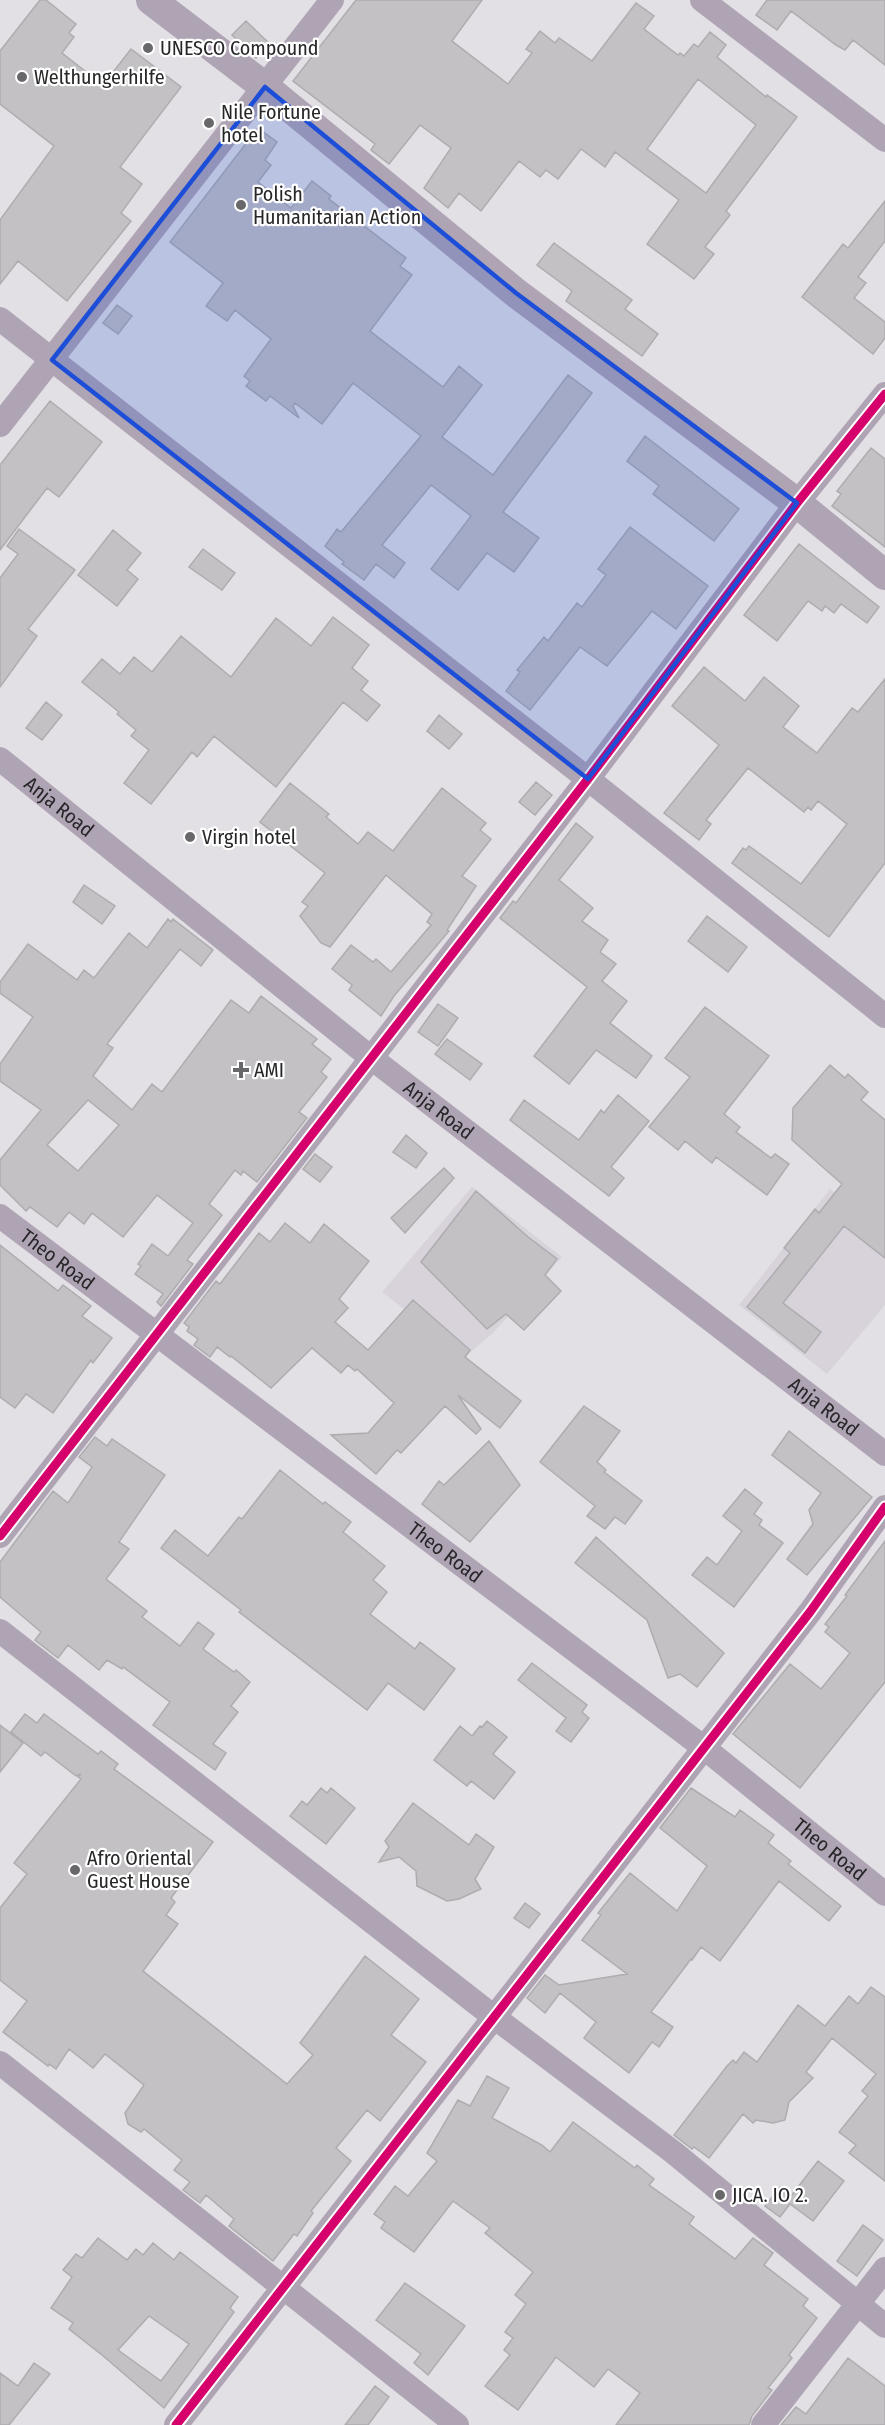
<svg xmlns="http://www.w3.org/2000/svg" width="885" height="2425" font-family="'Fira Sans Condensed',sans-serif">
  <rect width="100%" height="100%" fill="#e2e0e4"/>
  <!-- built -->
  <path fill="#d8d2db" d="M472,1187l90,70 -69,76 -27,23 -84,-64z
    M830,1189l55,43v73l-58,69 -88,-69z"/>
  <!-- building -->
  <path fill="#c3c1c4" stroke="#aeacaf" stroke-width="1.5" fill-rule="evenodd" d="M40,0h6l30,24 -7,9 5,4 -12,16 41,32 28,-36 50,38 -61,80 22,17 -21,29 10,8 -64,80 -49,-40 -18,23v-64l54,-74 -54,-42v-53z
    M356,0h126l-30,41 56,43 24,-31 -6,-4 14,-18 15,12 4,-5 33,23 44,-58 18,13 -10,13 34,26 2,-2 4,3 10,-12 4,3 12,-15 16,13 -9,12 49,40 1,-2 30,22 -71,94 4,4 -25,32 9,7 -20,25 -47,-35 32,-44 -64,-48 -10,15 -24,-18 -23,30 -12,-9 -6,7 -21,-16 -38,50 -22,-18 -11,15 -24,-20 27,-40 -31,-23 -31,39 -18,-14 4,-6 -82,-63zM698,79l58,46 -50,68 -59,-44z
    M767,0h118v65l-32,-25 -8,10 -9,-5 -45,-34 -14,19 -21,-15z
    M246,21l24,23 -14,14 -24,-23z
    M258,128l19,14 -12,18 6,5 -13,17 33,26 21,-27 19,15 -2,3 77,59 -6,8 12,9 -42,56 73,56 16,-21 23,19 -40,52 51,38 75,-100 24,18 -89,119 36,26 -25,34 -27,-19 -29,37 -27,-21 40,-53 -40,-31 -49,60 23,18 -11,15 -18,-14 -12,16 -22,-16 2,-2 -19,-16 12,-17 4,3 80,-96 -68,-53 -31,41 -27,-21 -2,3 6,12 -29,-22 -4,5 -20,-15 4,-5 -6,-5 27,-37 -36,-29 -8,11 -21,-15 17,-23 -53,-41z
    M885,201v40l-27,36 8,6 -12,15 31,24v16l-12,16 -71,-57 41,-53 5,4z
    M554,243l78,57 -7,9 33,25 -16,22 -76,-55 6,-10 -35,-26z
    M117,305l15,11 -14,18 -15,-11z
    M50,401l52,41 -43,55 -12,-9 -47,62v-85z
    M645,436l94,73 -25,32 -61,-47 6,-8 -32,-25z
    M871,448l14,11v88l-53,-41 9,-12 -4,-3z
    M630,527l78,59 -32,43 -24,-18 -45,55 -27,-19 -50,63 -24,-19 14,-19 -3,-2 27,-33 4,4 29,-38 5,4 24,-32 -8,-6z
    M19,529l56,41 -47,59 9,7 -37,51v-109l18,-24 -11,-8z
    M113,530l28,23 -14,17 11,9 -21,27 -39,-31z
    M799,544l80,63 -12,16 -26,-19 -7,9 -9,-7 -3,5 -14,-10 -31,40 -33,-26z
    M203,549l32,24 -13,17 -33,-23z
    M333,617l36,28 -17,23 16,13 -7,9 19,15 -13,16 -24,-19 -67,85 -62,-51 -17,21 -5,-5 -41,52 -27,-21 25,-33 -18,-14 5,-6 -19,-16 2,-2 -37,-30 20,-23 18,15 14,-17 18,15 29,-36 50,41 45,-59 35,28z
    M704,667l41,34 19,-24 35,29 -16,21 34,26 35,-45 6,4 27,-33v184l-56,74 -97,-74 11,-15 3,2 3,-4 52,38 46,-60 -29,-23 -7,9 -3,-3 -4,5 -56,-44 -42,52 5,4 -12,16 -35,-27 55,-68 -47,-39z
    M46,702l16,13 -20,25 -16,-12z
    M439,715l23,19 -13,15 -22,-18z
    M536,782l16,13 -17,20 -16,-13z
    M290,783l39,31 -3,3 32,27 10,-12 25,19 49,-63 44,35 -6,7 11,9 -29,37 14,10 -29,44 2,1 -55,65 -13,20 -32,-26 3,-5 -20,-16 19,-24 22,17 3,-3 15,13 40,-47 -4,-3 5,-8 -46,-39 -56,72 -9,-4 -21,-27 8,-10 -6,-4 23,-29 -65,-51z
    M576,823l17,14 -34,43 34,28 -11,13 26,19 -8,12 16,12 -14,17 25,20 -17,22 42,33 -16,22 -40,-28 -27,34 -35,-28 53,-69 -87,-69 13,-17 3,2z
    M84,885l31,21 -13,18 -29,-22z
    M707,916l40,31 -19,25 -40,-31z
    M168,919l3,3 2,-3 40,31 -12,16 -21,-17 -73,95 6,4 -20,28 39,34 20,-26 10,8 69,-92 18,13 12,-17 56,43 -5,5 19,15 -10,13 6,5 -28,35 8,6 -50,64 -14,-11 -2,4 -6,-5 -26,34 13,11 -35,45 6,4 -32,42 -4,-4 6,-8 -28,-20 6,-8 -3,-2 14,-20 16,12 25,-33 -36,-28 -34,42 -31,-24 -8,11 -15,-12 -12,15 -27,-20 -4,4 -26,-26v-25l41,-50 -41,-29v-17l33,-47 -33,-24v-11l28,-38 49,36 7,-10 10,8 35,-45 18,15zM88,1100l31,25 -41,46 -31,-26z
    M438,1004l20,14 -20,28 -20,-14z
    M705,1007l64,49 -45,58 16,13 -4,5 35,26 4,-4 14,10 -22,31 -51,-38 -4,6 -27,-22 -7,9 -29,-23 41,-50 -25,-19z
    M447,1039l35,25 -12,16 -35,-26z
    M830,1065l15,13 3,-4 20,18 -7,8 24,20v138l-41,-32 -61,77 38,29 -16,21 -58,-46 43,-54 -6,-5 31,-39 4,4 23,-29 -50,-44 1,-32z
    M618,1095l31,26 -38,46 13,11 -15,18 -99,-76 14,-20 55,40 22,-30 3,3z
    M406,1135l21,18 -11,15 -23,-16z
    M315,1154l17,13 -12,15 -17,-13z
    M444,1168l10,10 -49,55 -14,-15z
    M476,1191l52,46 29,22 -12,16 16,16 -37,39 -18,-16 -19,15 -66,-67z
    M285,1223l25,20 14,-19 45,37 -30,38 9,9 -13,14 33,28 45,-50 57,50 -5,7 56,44 -21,27 -42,-33 23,34 -5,5 -31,-28 -44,47 -4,-3 -21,24 -45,-39 37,-2 26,-30 -37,-34 -2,2 -7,-6 -7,8 -29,-25 -41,40 -40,-32 -1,1 -13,-10 -7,10 -16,-12 4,-6 -11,-8 2,-4 -5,-4 32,-42 4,3 39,-51 11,9z
    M0,1245l58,46 5,-6 28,21 -9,10 30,22 -19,25 -2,-3 -38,53 -27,-19 -11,14 -15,-11z
    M584,1406l36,25 -23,31 9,8 -2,2 38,29 -17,23 -10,-7 -10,12 -18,-13 8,-10 -55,-44z
    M789,1431l83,66 -65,78 -20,-16 26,-35 -4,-14 12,-17 -49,-38z
    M95,1437l12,9 5,-7 53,36 -46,67 10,7 -23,30 41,32 -5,6 38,29 18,-24 16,12 -11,15 31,23 2,-2 14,12 -19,24 7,6 -25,32 13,9 -11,17 -62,-45 17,-23 -47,-35 -1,2 -15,-9 -8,10 -31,-25 -10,13 -23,-18 6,-8 -41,-35v-35l53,-71 15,12 24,-36 -13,-10z
    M489,1441l31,44 -50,57 -48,-38 17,-23 5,4z
    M280,1470l43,34 2,-2 26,20 -8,10 42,34 -12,14 14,12 -17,22 45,35 5,-7 35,27 -31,41 -36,-27 -21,27 -128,-98 2,-2 -80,-62 14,-18 33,26 31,-39 3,2z
    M745,1489l17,14 -8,11 8,6 -3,5 24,18 -49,64 -42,-32 15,-18 10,8 25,-34 -19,-15z
    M596,1537l128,116 -27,34 -17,-13 -12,4 -21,-58 -72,-57z
    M885,1541v141l-85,106 -67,-54 57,-70 31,25 29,-36 -25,-21 4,-5 -4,-3 22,-28 -2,-1z
    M532,1663l55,42 -5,7 7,6 -18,24 -15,-11 10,-13 -48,-38z
    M25,1714l12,9 7,-9 54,40 3,-3 17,13 -4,5 99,73 -42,56 4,4 -9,13 12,9 -35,47 144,113 26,-29 -13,-12 65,-87 54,43 -28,36 35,27 -46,59 -13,-11 -31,38 15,13 -40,50 2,2 -16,23 -3,-2 -21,27 -44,-35 5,-7 -28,-24 -6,8 -17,-13 7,-8 -16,-12 8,-10 -38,-31 -3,3 -13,-8 -3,-11 19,-28 -39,-31 -12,14 -24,-19 -13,20 -7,-5 -1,2 -45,-34 24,-31 -27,-21v-72l27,-34 -13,-11 67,-84 -3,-2 3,-3 -5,2 -31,-24 -4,4 -30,-24z
    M487,1721l20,16 -14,17 22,18 -21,27 -23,-18 -4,5 -33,-26 26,-34 12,10 8,-10 2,1z
    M0,1725l23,18 -23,29z
    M321,1788l6,5 4,-5 24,20 -29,36 -36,-28 12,-15 5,4z
    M691,1788l44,29 5,-7 34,25 -6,8 23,18 -3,3 53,42 -12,15 -50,-40 -59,80 -19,-14 -9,13 -1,-1 -40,53 22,15 -14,20 -7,-5 -23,31 -45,-35 12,-16 -36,-29 -15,20 -18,-15 18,-23 14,10 68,-11 -45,-34 19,-25 -3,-2 32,-40 47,38 30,-45 -47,-38z
    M413,1803l56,42 7,-11 18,13 -19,32 6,10 -22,10 -12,2 -30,-15 -1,-15 -17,-14 -20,5 10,-15 -4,-6z
    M525,1903l15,11 -11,14 -15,-10z
    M871,1987l14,10v184l-36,-28 7,-8 -17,-13 29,-36 -6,-5 14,-17 -44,-36 -26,34 7,6 -24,24 -4,18 -12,3 -17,-3 -3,3 -10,-9 -34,44 -15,-11 -2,2 -18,-14 53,-69 6,-6 3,3 8,-11 13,10 41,-57 27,21 24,-30 9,8z
    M487,2076l22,12 -17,30 50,27 8,7 23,-30 62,46 2,-3 17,14 -5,6 45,32 -5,7 46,35 18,-21 20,15 -9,12 44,34 -5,7 14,12 -28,37 3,3 -24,30 4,2 -20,26 -3,9h-133l24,-32 -32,-24 -14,18 -38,-30 -38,53 -33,-24 25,-31 -6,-5 9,-12 -8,-6 21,-28 -11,-9 18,-23 -48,-39 5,-5 -37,-27 -39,51 -33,-24 4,-6 -11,-8 21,-28 13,10 29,-35 -10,-8 31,-53 12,6z
    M818,2161l26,20 -31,40 -23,-17 -10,13 -15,-11 15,-19 11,9z
    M863,2225l20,15 -26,36 -20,-15z
    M98,2238l29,22 9,-11 7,6 10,-12 21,17 6,-8 58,45 -8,11 4,4 -70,96 -62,-53 -33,-26 4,-6 -22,-15 21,-31 -9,-7 13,-16 6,4zM149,2316l40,28 -28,37 -43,-31z
    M405,2283l60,43 -37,49 -14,-12 7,-9 -45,-34z
    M848,2358l37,28v39h-104l15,-18 10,7z
    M34,2363l16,11 -41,51h-9v-52l18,13z
    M375,2386l14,11 -21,28h-23z"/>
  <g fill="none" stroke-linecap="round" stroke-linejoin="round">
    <!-- minor -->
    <g stroke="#afa4b4" stroke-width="24">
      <path d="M702,0l183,140"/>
      <path d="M0,319l588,460 297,237"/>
      <path d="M0,425l332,-425"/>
      <path id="s1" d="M0,759l370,298 515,397"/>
      <path id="s2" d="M0,1216l703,531 182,147"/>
      <path d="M0,1536l588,-757 209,-276 88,-109"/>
      <path d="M0,1631l494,386 179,135 212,174"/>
      <path d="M0,2063l457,362"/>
      <path d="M176,2425l634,-813 75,-105"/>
      <path d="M763,2425l122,-156"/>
    </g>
    <!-- tertiary -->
    <path stroke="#afa4b4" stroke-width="30" d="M151,0l114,87 251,206 281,210 88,72"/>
    <!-- cycleway casing -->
    <g stroke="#fff" stroke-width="13">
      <path id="cycleway" d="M0,1536l588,-757 209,-276 88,-109
        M176,2425l634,-813 75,-105"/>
    </g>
    <!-- cycleway -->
    <use href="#cycleway" stroke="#d6006c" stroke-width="9"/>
  </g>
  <!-- marked area -->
  <path fill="#1d4ed8" fill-opacity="0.2" stroke="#1d4ed8" stroke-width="4.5" stroke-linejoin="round" d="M265,87l251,206 281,210 -209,276 -536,-419z"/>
  <!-- markers -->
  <g fill="#68676a" stroke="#fff" stroke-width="2">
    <circle cx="148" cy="48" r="6"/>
    <circle cx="22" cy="77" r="6"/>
    <circle cx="209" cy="123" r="6"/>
    <circle cx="241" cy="205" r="6"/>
    <circle cx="190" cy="837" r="6"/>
    <path d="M238 1061h6v6h6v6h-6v6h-6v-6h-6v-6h6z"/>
    <circle cx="75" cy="1870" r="6"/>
    <circle cx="720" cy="2195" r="6"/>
  </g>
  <g text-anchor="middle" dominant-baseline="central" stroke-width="4.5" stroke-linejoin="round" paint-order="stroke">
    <!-- poi labels -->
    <g font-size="20" fill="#272628" stroke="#fff" text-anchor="start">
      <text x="160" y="48">UNESCO Compound</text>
      <text x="34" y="77">Welthungerhilfe</text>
      <text x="221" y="112">Nile Fortune<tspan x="221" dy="23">hotel</tspan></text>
      <text x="253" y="194">Polish<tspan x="253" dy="23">Humanitarian Action</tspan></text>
      <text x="202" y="837">Virgin hotel</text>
      <text x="254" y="1070">AMI</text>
      <text x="87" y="1858">Afro Oriental<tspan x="87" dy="23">Guest House</tspan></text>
      <text x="732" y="2195">JICA. IO 2.</text>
    </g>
    <!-- street labels -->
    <g font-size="20" fill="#272628" stroke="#fff">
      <text stroke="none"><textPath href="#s1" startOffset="76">Anja Road</textPath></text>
      <text stroke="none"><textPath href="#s1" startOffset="562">Anja Road</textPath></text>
      <text stroke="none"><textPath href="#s2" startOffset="72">Theo Road</textPath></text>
      <text stroke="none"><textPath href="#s1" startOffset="1048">Anja Road</textPath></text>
      <text stroke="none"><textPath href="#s2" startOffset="558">Theo Road</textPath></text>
      <text stroke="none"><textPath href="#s2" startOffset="1044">Theo Road</textPath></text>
    </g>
  </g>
</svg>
